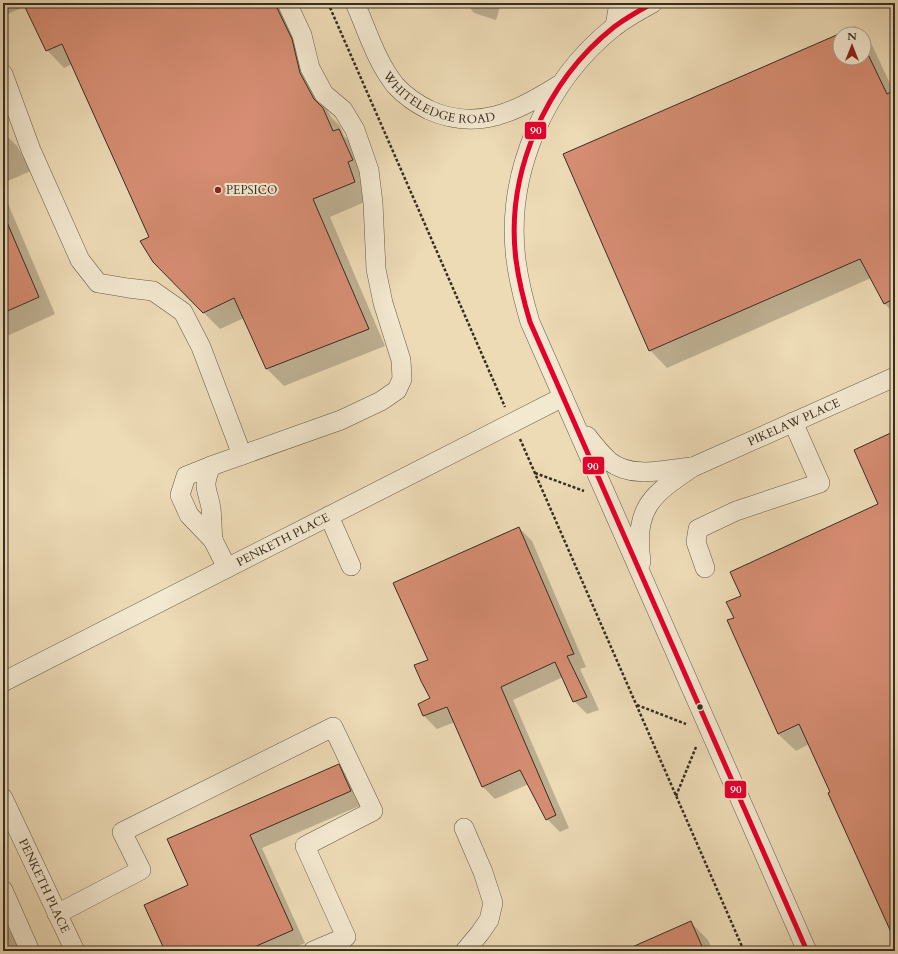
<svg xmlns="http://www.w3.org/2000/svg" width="898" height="954" font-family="Cardo,serif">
  <rect width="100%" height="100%" fill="#eddbb6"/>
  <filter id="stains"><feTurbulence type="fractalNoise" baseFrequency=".005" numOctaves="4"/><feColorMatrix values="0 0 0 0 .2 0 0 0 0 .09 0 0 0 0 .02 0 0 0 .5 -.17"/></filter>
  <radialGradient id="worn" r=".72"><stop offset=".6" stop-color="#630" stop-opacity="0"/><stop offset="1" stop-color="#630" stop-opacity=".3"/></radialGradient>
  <!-- shadow -->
  <path fill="#0003" d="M3,3h283l31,88 14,26 9,9 4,10 12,11 16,52 -42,18 55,129 -101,40 -17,-17 -23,-51 -24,11 -17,-17 -53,-75 -78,-173 -8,4 -17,-18 -21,-44 -23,10z
    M466,3h35l-5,17 -22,-7z
    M840,34v24h24v-21l8,8 22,47 1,-1v223l-11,-11 -13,-25 -204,90 -17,-18z
    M3,132l14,14 14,25 -28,12z
    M3,192l52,122 -52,24z
    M895,432v506l-86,-194 -13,7 -18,-17 -43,-115 8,-22 136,-93z
    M519,528l13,13 54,126 -6,2 19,41 -12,4 -13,-13 -11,-24 -50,23 56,128 -9,4 -13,-13 -18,-35 -34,15 -13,-13 -27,-64 -18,7 -13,-13 -5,-11 13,-7 -3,-37z
    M338,765l13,13 13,26 -102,44 43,95 -18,8h-121l23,-65 -21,-47z
    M691,923l17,17 5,11h-87z
    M7,928l13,13 4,10h-21v-21z"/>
  <!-- building -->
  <path fill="#d68d73" stroke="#372e22" d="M23,3h253l1,5 15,31 8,34 14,26 9,9 10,23 6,-2 14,31 -5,2 7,20 -42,17 56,130 -103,40 -32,-71 -31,15 -50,-51 -13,-21 9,-4 -87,-193 -16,7z
    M855,27l4,7h-19v24h24v-12l23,48 8,-4v208l-11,6 -24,-45 -211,92 -86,-197z
    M3,213l36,84 -36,16z
    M895,431v510l-67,-148 2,-1 -31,-68 -21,10 -51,-114 7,-2 -8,-16 15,-6 -11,-24 148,-68 -24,-54z
    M519,527l55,127 -7,2 20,41 -14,5 -18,-40 -54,25 55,128 -10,5 -26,-50 -38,17 -35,-80 -24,9 -5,-12 12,-6 -9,-17 -7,-16 14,-5 -35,-77z
    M339,764l12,27 -101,44 43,95 -48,21h-80l-21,-46 44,-20 -21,-46z
    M691,921l13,30h-81z"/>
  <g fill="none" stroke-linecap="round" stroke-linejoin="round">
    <!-- minor casing -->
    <g stroke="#645947" stroke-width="20">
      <g id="minor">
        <path id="s1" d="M355,3c12,27 21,58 40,82 9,10 22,19 34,25 49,22 89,1 130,-25"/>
        <path d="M653,3c-13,7 -27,15 -39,24 -68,54 -109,146 -98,233 3,22 8,42 14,62l277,629"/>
        <path d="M615,26l4,-23"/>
        <path d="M3,74l28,76 49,110 18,23 30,5 25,3 30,21 18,35 41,108"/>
        <path d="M587,436c7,9 14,18 22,25 22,18 56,9 81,6"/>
        <path d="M211,466c-9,22 -4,21 0,42 1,11 1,22 2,32"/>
        <path d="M329,516l22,50"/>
        <path id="s2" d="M641,562c-7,-54 10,-67 52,-95l202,-90"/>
        <path d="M227,568l-14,-28 -24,-25 -9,-20 6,-19 25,-10 130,-46 40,-19 16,-11 5,-11 -1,-19 -18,-57 -7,-34 -3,-66 -4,-33 -14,-40 -12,-20 -19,-16 -14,-26 -8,-33 -15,-32"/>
        <path d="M705,568l-9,-26 2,-13 38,-18 84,-28 -27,-61"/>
        <path id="s3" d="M3,682l560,-285"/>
        <path id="s4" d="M3,798l72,153"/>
        <path d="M464,828l19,44 10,31 -4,17 -9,13 -15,18"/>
        <path d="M3,890l27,61"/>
        <path d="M57,914l84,-44 -19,-38 211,-105 40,84 -68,35 41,91 -33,14"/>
      </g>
    </g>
    <!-- path -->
    <path stroke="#372e22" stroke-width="2.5" stroke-dasharray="3 2" stroke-linecap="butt" d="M328,3l177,404
      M520,439l224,512
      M535,473l49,18
      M637,705l49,19
      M676,796l20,-49"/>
    <!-- minor -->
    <use href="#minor" stroke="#f3e8d0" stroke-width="19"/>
    <!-- bus-1 casing -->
    <g stroke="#f3e8d0" stroke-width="8">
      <path id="bus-1" d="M653,3c-13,7 -27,15 -39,24 -68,54 -109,146 -98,233 3,22 8,42 14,62l277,629"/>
    </g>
    <!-- bus-1 -->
    <use href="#bus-1" stroke="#e4002b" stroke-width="5"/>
  </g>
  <!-- markers -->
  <circle fill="#8f2418" stroke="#f3e8d0" stroke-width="1.5" cx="218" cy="190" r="4"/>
  <circle fill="#372e22" stroke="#f3e8d0" stroke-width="1.5" cx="700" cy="707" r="3.5"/>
  <g text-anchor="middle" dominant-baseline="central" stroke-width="4" stroke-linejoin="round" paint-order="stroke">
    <!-- street labels -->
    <g font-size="12" fill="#372e22" stroke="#f3e8d0">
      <text stroke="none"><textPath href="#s1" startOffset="139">WHITELEDGE ROAD</textPath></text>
      <text stroke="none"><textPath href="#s2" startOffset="228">PIKELAW PLACE</textPath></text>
      <text stroke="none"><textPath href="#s3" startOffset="314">PENKETH PLACE</textPath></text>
      <text stroke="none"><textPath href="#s4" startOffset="97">PENKETH PLACE</textPath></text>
    </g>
    <!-- poi labels -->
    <g font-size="12" fill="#372e22" stroke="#f3e8d0" text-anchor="start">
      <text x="226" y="190">PEPSICO</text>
    </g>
  </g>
  <g stroke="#f3e8d0" stroke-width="1.5">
    <rect x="524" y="121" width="23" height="19" rx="4" fill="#e4002b"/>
    <rect x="582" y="456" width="23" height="19" rx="4" fill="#e4002b"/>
    <rect x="724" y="780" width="23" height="19" rx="4" fill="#e4002b"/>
  </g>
  <g font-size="11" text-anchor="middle" font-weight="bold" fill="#fff">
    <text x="536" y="134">90</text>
    <text x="593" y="470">90</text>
    <text x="736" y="793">90</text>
  </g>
  <!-- margin -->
  <rect width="898" height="954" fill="none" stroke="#eddbb6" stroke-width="16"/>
  <rect x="4" y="4" width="890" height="946" fill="none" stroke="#372e22" stroke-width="2"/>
  <rect x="8" y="8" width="882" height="938" fill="none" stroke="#372e22"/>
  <!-- north arrow -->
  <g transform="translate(852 46)"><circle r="19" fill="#f3e8d0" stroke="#a89e8a"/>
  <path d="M0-3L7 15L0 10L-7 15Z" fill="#8f2418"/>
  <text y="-6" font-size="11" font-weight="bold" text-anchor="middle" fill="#372e22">N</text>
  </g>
  <rect width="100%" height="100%" filter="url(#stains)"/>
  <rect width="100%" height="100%" fill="url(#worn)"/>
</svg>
